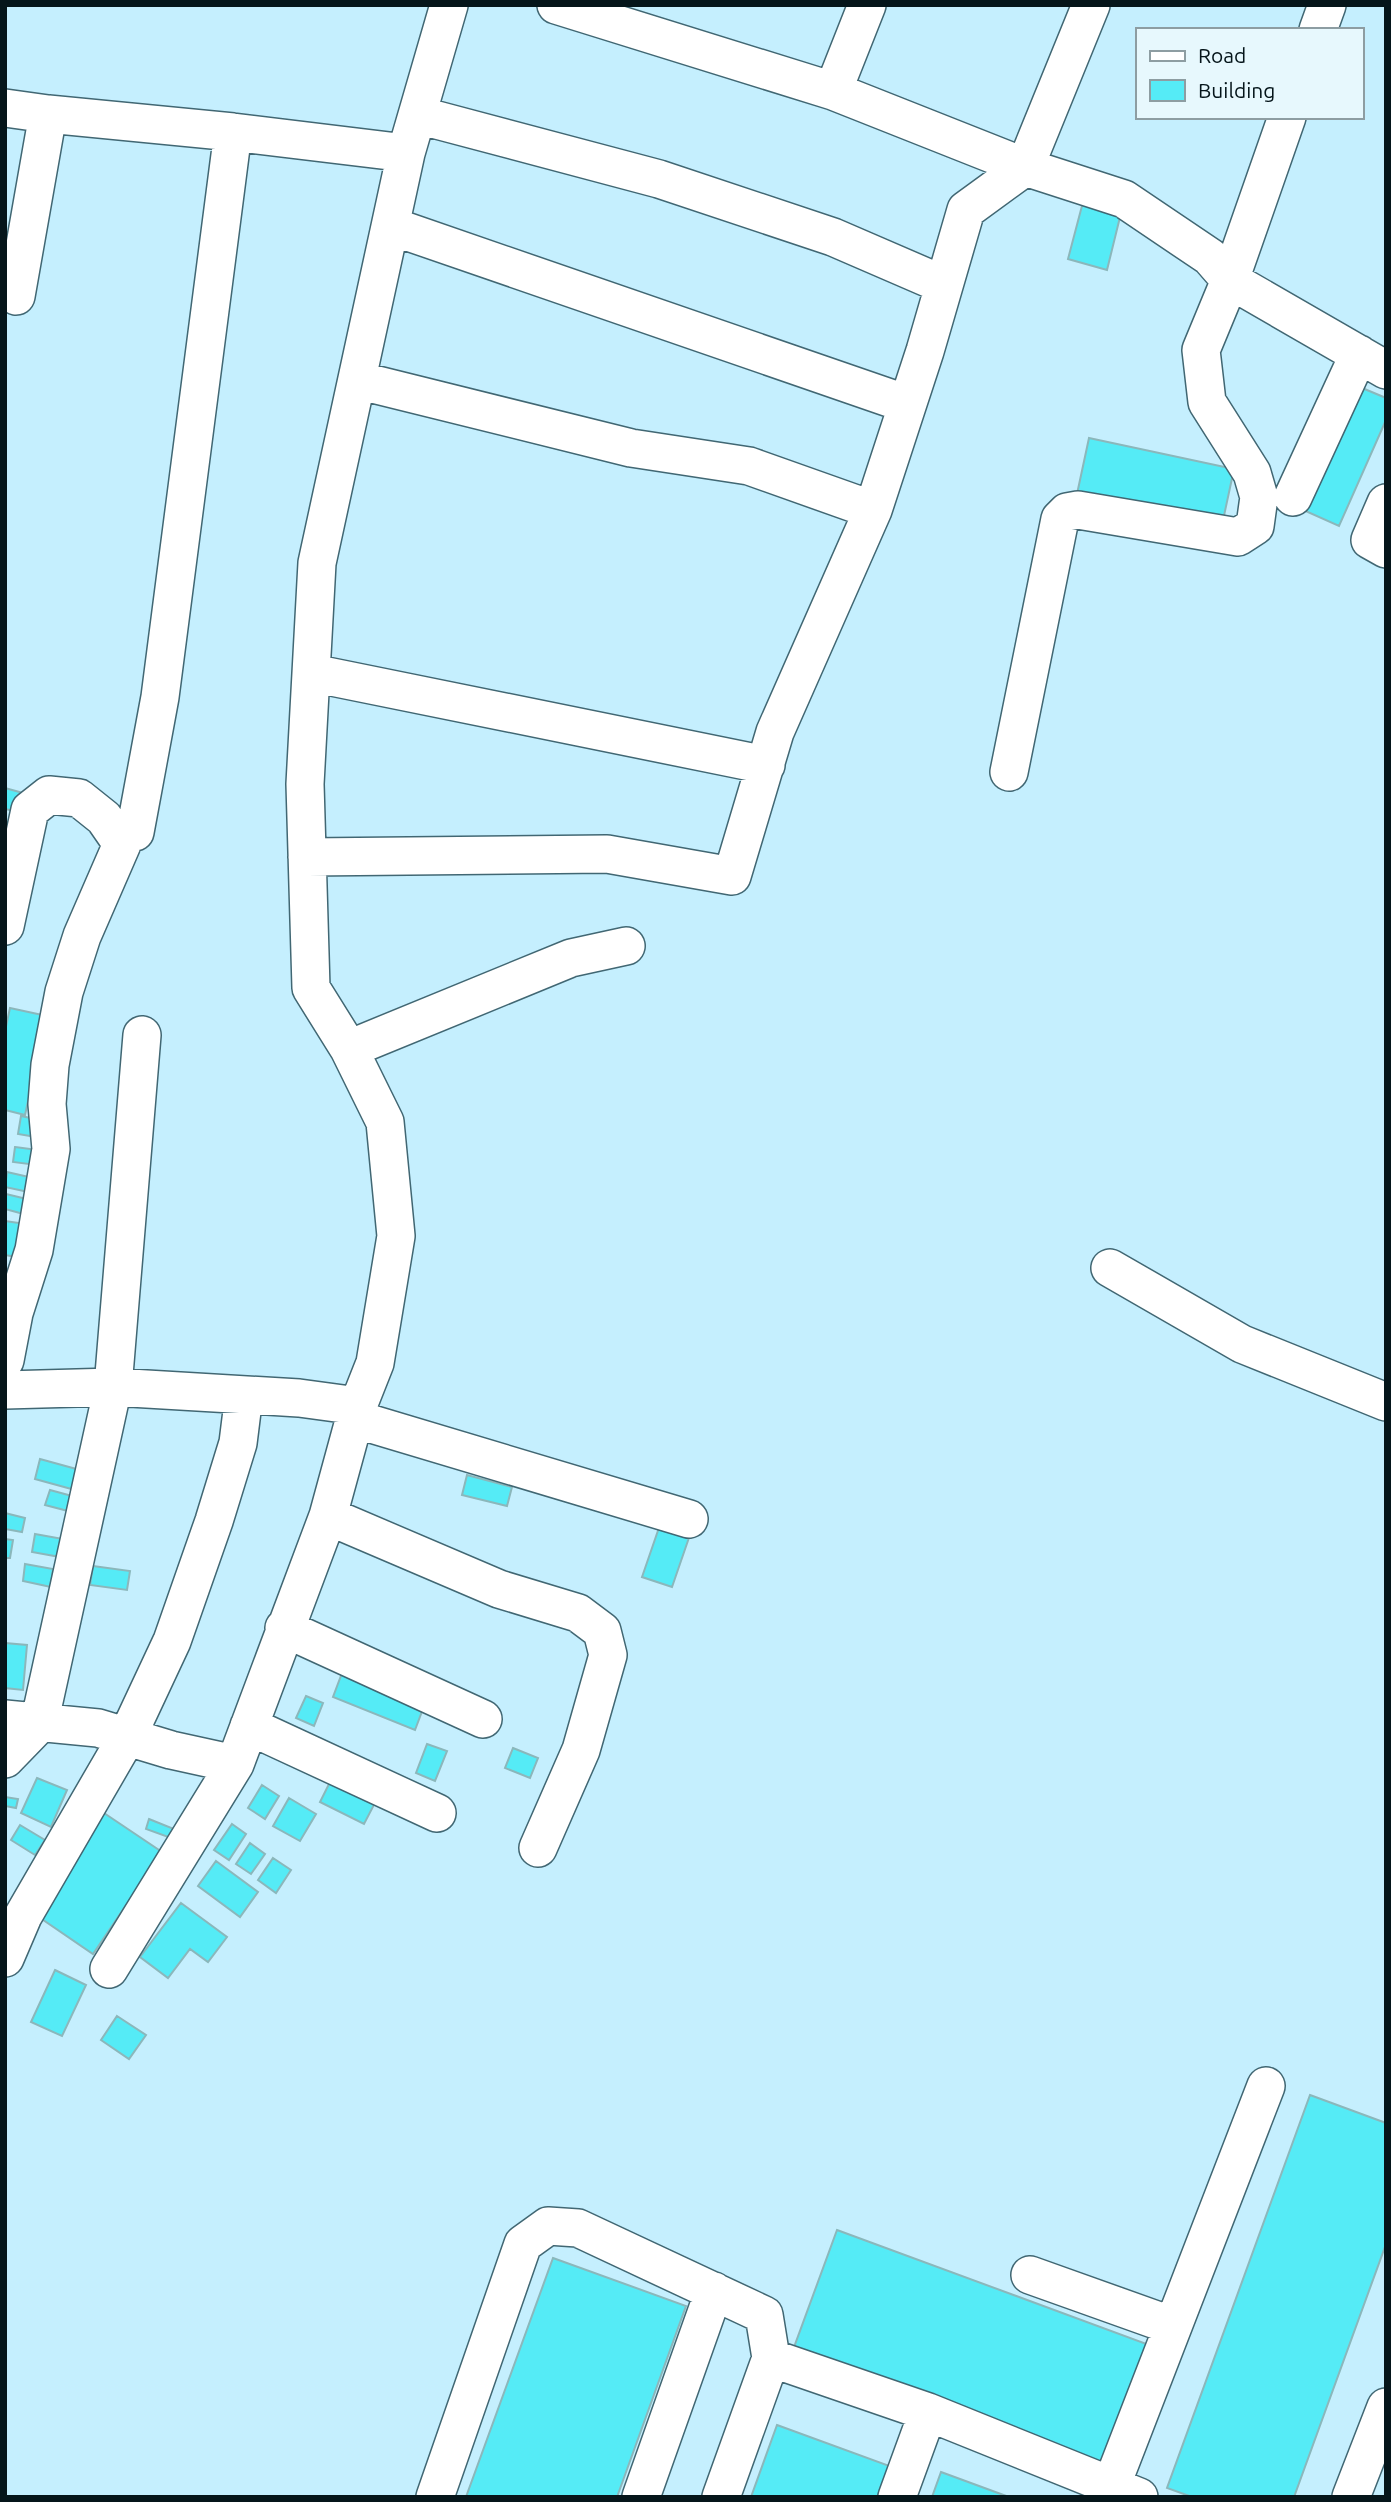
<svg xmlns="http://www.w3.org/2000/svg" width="1391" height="2502" font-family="Ubuntu,sans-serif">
  <rect width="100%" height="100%" fill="#c5effe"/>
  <!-- building -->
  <path fill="#55ebf6" stroke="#8bb7bb" stroke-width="2" d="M1083,202l38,11 -14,57 -39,-11z
    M1355,385l31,13v22l-47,106 -38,-17z
    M1089,438l145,31 -12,56 -145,-31z
    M5,788l18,5 -4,19 -14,-3z
    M10,1008l37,8 -22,99 -20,-5v-79z
    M21,1116l24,5 -3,17 -24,-4z
    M15,1147l31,4 -2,15 -31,-4z
    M7,1172l35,8 -4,14 -33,-7z
    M6,1194l29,7 -4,15 -26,-7z
    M5,1221l28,4 -6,34 -22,-4z
    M40,1459l40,11 -5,20 -40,-11z
    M467,1475l45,12 -5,19 -45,-11z
    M50,1490l22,6 -4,15 -23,-6z
    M5,1513l20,5 -3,14 -17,-3z
    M662,1519l30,10 -20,58 -30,-10z
    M35,1534l28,5 -3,18 -28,-5z
    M5,1539l8,1 -3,18h-5z
    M25,1564l28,5 -2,18 -28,-6z
    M93,1566l37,5 -3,19 -37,-5z
    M5,1643l22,2 -4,45 -18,-2z
    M342,1673l82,33 -9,24 -82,-33z
    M306,1696l17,7 -9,23 -18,-8z
    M427,1744l20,7 -12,30 -19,-8z
    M513,1748l25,10 -8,20 -25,-10z
    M333,1776l44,23 -13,25 -44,-22z
    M37,1778l30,12 -16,37 -30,-14z
    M262,1785l17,11 -14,23 -17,-11z
    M5,1797l13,2 -2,9 -11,-2z
    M289,1798l27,16 -16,27 -27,-15z
    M101,1811l61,41 -69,102 -60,-41z
    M149,1819l25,10 -3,9 -25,-9z
    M232,1824l14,10 -17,26 -15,-10z
    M20,1825l25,15 -10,15 -24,-15z
    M250,1843l15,11 -14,20 -15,-10z
    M273,1858l18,12 -15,23 -18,-13z
    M216,1861l42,31 -18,25 -42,-31z
    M181,1903l46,34 -19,25 -18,-13 -22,29 -28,-21z
    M55,1970l31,15 -24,51 -31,-14z
    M117,2016l29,19 -17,24 -28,-19z
    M1310,2095l76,28v121l-92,253h-102l-25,-9z
    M837,2230l315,116 -44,120 -315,-116z
    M553,2258l133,48 -69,191h-151z
    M777,2425l118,43 -10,29h-134z
    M941,2472l68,25h-77z"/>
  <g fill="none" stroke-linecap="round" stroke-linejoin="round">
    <!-- street casing -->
    <g stroke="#416773" stroke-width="40">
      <path id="street" d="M1091,5l-66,162 99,32 86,58 20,23 57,-163
        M1318,30l9,-25
        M833,91l34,-86
        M5,108l43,6 185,18 173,21
        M418,115l241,64 174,58 111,48
        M391,226l516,178
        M16,296l32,-182
        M357,380l274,68 118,18 124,44
        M1293,497l66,-143
        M1386,503l-16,37 16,9
        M312,673l454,92
        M1009,772l51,-253 7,-7 11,-2 160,27 17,-11 4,-29 -7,-24 -45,-71 -6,-52 29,-70 156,90
        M135,832l25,-135 73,-565
        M307,857l300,-3 125,22 43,-144 98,-222 52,-159 41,-141 59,-43 -192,-76 -277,-86
        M5,926l25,-116 19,-15 30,3 25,20 18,26 -40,92 -18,56 -14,73 -3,39 4,45 -17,101 -20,63 -9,47
        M349,1049l222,-91 55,-12
        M1110,1268l132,76 144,58
        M5,1390l108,-3 186,11 59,8
        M355,1419l334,100
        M328,1516l171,73 79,24 24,18 6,24 -27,95 -43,98
        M284,1628l199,91
        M5,1719l93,9 73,22 64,14 93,-248 30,-110 17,-43 21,-127 -11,-114 -36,-73 -38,-61 -6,-204 12,-221 89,-410 43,-148
        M249,1726l188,87
        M5,1759l34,-35 74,-337 29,-352
        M5,1958l18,-42 105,-181 44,-94 42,-120 24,-78 6,-48
        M109,1969l126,-205
        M1030,2275l143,51
        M771,2358l157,54 211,85
        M435,2497l88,-253 25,-18 30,2 186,87 7,43 -50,139
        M641,2497l73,-206
        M897,2497l31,-85
        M1107,2497l159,-411
        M1351,2497l35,-90"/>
    </g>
    <!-- street -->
    <use href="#street" stroke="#fff" stroke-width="37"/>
  </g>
  <!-- border -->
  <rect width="1391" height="2502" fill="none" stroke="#05151a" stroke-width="14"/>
  <!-- legend -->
  <rect x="1136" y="28" width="228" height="91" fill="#e7f8fd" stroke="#8d9da2" stroke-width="2"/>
  <rect x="1150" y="51" width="35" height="10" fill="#ffffff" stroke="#8d9da2" stroke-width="2"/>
  <text x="1198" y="63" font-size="21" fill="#05151a">Road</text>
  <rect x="1150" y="80" width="35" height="21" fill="#55ebf6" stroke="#8d9da2" stroke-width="2"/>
  <text x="1198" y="98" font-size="21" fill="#05151a">Building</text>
</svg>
